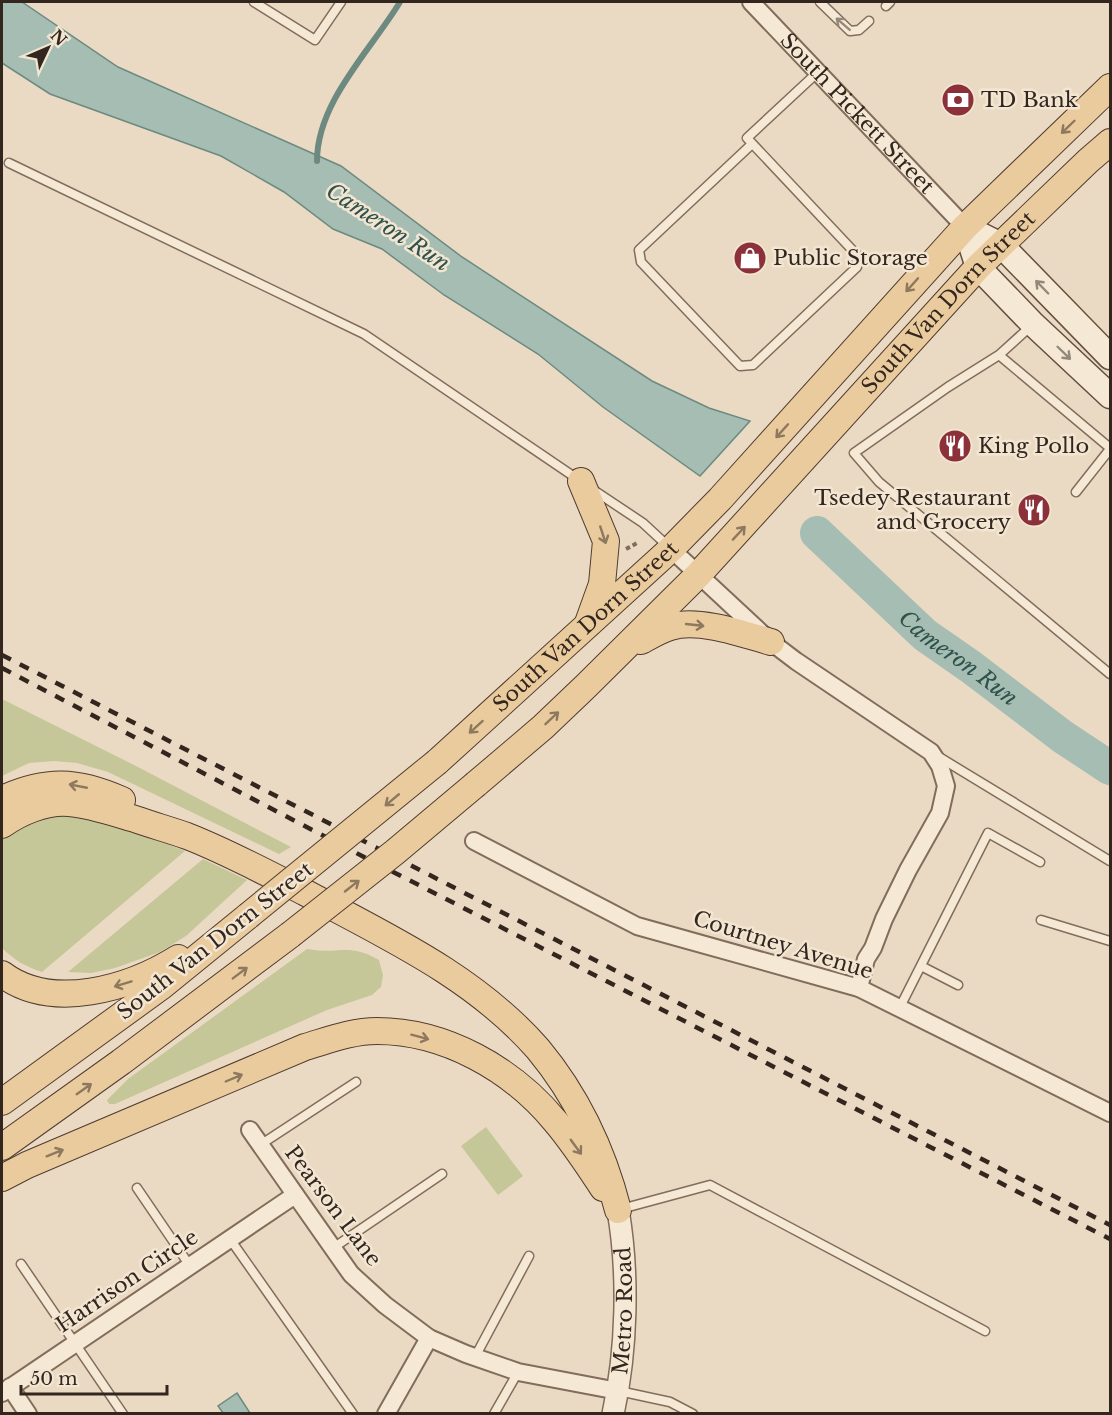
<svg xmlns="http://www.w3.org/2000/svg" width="1112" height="1415" font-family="'Libre Baskerville',serif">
  <rect width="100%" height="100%" fill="#eadac3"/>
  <!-- green -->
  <path fill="#c6c798" d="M2,699l134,67 155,81 -12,7 -171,-82 -31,-9 -23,-2 -25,2 -27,13z
    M60,814c43,2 85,21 125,37l-143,121c-16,-5 -28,-12 -40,-24v-110l41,-22z
    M203,859l44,21 -61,56 -26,16 -45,16 -24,5 -23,-1z
    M307,949c31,6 42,-7 72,11l4,15 -2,12 -9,8 -45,15 -212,94h-6l-2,-4 21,-21z
    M486,1127l37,49 -25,19 -37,-49z"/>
  <!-- water -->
  <path fill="#a5bdb3" stroke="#6d8a80" stroke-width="1.5" d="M2,2h20l96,65 223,99 121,91 190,124 57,27 41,13 -50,55 -97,-69 -65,-53 -94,-59 -62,-46 -49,-20 -49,-37 -63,-36 -171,-62 -48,-31z
    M237,1393l13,20h-27l-5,-7z"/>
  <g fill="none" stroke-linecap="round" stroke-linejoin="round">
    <!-- stream -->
    <path stroke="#6d8a80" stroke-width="6" d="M317,161c0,-59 54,-111 83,-159"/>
    <!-- river -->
    <path stroke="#a5bdb3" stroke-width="34" id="s1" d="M817,533l108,102 46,32 92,70 47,31"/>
    <!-- service casing -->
    <g stroke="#826c5b" stroke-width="11">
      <path id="service" d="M254,2l61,38 26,-38
        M820,2l30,29 9,-1 10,-9
        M886,6l4,-4
        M752,144l-113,106 2,12 99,104 13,-1 104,-98v-12l-110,-117 71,-66
        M9,163l355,171 215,146
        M999,355l32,-29
        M1110,448l-111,-93 -51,32 -94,66 25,29 231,192
        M592,489l51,34 27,25
        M1076,492l34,-43
        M939,757l171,104
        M1041,920l69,21
        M921,966l37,19
        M900,1007l88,-174 52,29
        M260,1145l96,-63
        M137,1188l53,78
        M621,1209l89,-24 275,146
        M230,1239l123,175
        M333,1248l109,-74
        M21,1264l102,150
        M475,1357l54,-101
        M619,1391l51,11 23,12
        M494,1414l24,-42"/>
    </g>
    <!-- minor casing -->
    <g stroke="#826c5b" stroke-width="20">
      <g id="minor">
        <path id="s2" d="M751,2l214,225"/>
        <path d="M671,549l100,93 25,19 135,91 9,14 6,20 -6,27 -32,57 -24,49 -11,29 -7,11 -7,29"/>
        <path d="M474,841l163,85 222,62 251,125"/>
        <path d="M250,1130l101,144 34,31 44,33 37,16 52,18 100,19"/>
        <path d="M10,1387l18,27"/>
        <path d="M2,1393l293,-198"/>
        <path d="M386,1414l43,-76"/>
      </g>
    </g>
    <!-- tertiary casing -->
    <g stroke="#826c5b" stroke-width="24">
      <g id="tertiary">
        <path id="s3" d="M613,1414c14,-64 16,-140 5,-204"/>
      </g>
    </g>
    <!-- secondary casing -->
    <g stroke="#644e3f" stroke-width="27">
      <path id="secondary" d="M965,227l13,40 55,57 77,72
        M965,227l36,18 109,112"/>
    </g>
    <!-- primary casing -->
    <g stroke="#503c2f" stroke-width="28">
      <g id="primary">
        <path d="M581,481l25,60 -4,43 -14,39"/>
        <path d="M641,641c9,-5 19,-11 29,-14 29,-9 73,7 101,15"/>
        <path id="s4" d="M437,762l234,-213 49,-50 245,-272 145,-140"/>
        <path id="s5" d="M476,784l67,-57 43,-41 112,-111 280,-308 110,-106 22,-19"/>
        <path d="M2,799c44,-20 75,-19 120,1"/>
        <path d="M2,825c18,-13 44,-24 67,-22 23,2 45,10 66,16 17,6 35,11 52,17 41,16 80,37 119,57 82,44 169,84 232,156 39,47 65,102 80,161"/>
        <path d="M2,974c50,38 128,14 176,-16"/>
        <path d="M2,1102l160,-116 86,-70"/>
        <path d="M2,1147l119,-85 169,-127"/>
        <path d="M2,1178l25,-13 278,-118c24,-7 47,-16 72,-16 68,0 135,38 178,90 18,21 33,44 48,67"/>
      </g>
    </g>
    <!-- path -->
    <path stroke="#826c5b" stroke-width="4" stroke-dasharray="4.5 3" stroke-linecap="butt" d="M626,549l13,-7"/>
    <!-- service -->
    <use href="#service" stroke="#f5e9d5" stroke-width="8"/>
    <!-- minor -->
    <use href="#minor" stroke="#f5e9d5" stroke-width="16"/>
    <!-- tertiary -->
    <use href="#tertiary" stroke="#f5e9d5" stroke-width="21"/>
    <!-- secondary -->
    <use href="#secondary" stroke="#f5e9d5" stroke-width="24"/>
    <!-- primary -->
    <use href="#primary" stroke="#eacb9e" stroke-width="26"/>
    <!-- rail -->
    <path stroke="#33261e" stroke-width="4.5" stroke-dasharray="10 10" stroke-linecap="butt" d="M2,655l1108,570
      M2,668l362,189 746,382"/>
    <!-- primary-bridge casing -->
    <g stroke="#503c2f" stroke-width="28" stroke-linecap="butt">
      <path id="primary-bridge" d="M248,916l189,-154
        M290,935l105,-83 81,-68"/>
    </g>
    <!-- primary-bridge -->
    <use href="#primary-bridge" stroke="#eacb9e" stroke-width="26"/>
  </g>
  <!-- one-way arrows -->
  <defs><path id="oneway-shaft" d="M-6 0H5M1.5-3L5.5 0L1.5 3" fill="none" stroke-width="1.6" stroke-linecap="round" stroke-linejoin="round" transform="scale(1.5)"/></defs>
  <g stroke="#94887a">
    <use href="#oneway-shaft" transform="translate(843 24) rotate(-139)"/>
    <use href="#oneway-shaft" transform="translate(1042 287) rotate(-134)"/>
    <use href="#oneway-shaft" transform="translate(1064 353) rotate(44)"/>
  </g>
  <g stroke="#8e785e">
    <use href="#oneway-shaft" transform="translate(1068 127) rotate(136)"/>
    <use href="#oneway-shaft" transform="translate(912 285) rotate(132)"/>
    <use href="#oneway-shaft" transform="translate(782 431) rotate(132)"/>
    <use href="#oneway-shaft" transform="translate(739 533) rotate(-47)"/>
    <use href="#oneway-shaft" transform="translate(603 535) rotate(72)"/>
    <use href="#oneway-shaft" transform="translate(695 625) rotate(6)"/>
    <use href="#oneway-shaft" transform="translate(552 718) rotate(-43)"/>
    <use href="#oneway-shaft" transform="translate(476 727) rotate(138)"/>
    <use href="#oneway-shaft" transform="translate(78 786) rotate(-169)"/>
    <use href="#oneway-shaft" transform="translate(392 800) rotate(140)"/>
    <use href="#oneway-shaft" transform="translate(352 886) rotate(-38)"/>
    <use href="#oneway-shaft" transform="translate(240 973) rotate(-37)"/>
    <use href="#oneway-shaft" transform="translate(123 984) rotate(163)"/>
    <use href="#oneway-shaft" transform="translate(420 1037) rotate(15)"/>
    <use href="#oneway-shaft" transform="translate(234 1078) rotate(-23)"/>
    <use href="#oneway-shaft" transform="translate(84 1089) rotate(-35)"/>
    <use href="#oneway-shaft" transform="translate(576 1147) rotate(54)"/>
    <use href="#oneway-shaft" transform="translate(55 1153) rotate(-22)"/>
  </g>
  <!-- icons -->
  <defs>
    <g id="bank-disc" transform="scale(1.725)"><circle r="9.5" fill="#8c313a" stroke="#f2e6d2"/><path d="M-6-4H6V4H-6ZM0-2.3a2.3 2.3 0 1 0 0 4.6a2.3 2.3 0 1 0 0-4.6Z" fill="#fff"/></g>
    <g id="shop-disc" transform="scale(1.725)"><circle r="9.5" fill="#8c313a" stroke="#f2e6d2"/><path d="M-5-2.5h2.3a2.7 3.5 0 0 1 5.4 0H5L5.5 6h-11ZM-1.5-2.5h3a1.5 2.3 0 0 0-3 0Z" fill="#fff"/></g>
    <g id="restaurant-disc" transform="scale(1.725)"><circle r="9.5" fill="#8c313a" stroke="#f2e6d2"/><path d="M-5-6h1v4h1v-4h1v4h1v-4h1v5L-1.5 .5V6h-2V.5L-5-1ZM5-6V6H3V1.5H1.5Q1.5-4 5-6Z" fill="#fff"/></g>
  </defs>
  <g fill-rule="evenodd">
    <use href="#bank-disc" x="958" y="100"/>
    <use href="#shop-disc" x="750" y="258"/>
    <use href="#restaurant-disc" x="955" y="446"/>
    <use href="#restaurant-disc" x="1034" y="510"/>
  </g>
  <g text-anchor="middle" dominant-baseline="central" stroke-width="5" stroke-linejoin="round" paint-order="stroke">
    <!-- poi labels -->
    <g font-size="21" fill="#33261e" stroke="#f2e6d2" text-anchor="start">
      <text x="981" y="100">TD Bank</text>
      <text x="773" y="258">Public Storage</text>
      <text x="978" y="446">King Pollo</text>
      <text x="1011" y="498" text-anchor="end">Tsedey Restaurant<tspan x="1011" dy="24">and Grocery</tspan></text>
    </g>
    <!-- street labels -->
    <g font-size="21" fill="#33261e" stroke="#f2e6d2">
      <text stroke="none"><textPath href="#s2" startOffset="154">South Pickett Street</textPath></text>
      <text stroke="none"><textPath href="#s5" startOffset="675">South Van Dorn Street</textPath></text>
      <text stroke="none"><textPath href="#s4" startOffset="201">South Van Dorn Street</textPath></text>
      <text transform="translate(215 941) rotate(-38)">South Van Dorn Street</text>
      <text transform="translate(783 945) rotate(17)">Courtney Avenue</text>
      <text transform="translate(333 1206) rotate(53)">Pearson Lane</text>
      <text transform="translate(127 1281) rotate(-34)">Harrison Circle</text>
      <text stroke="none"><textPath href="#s3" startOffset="104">Metro Road</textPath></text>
    </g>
    <!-- water labels -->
    <g font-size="22" font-style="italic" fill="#2f524c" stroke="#f2e6d2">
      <text transform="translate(388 227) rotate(33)">Cameron Run</text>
      <text stroke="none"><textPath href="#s1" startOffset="189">Cameron Run</textPath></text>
    </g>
  </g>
  <!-- border -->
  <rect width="1112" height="1415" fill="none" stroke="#33261e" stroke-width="6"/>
  <!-- north arrow -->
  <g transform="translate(48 48) rotate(46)" stroke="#f2e6d2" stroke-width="4.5" paint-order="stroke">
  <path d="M0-4.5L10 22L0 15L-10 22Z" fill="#33261e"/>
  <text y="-9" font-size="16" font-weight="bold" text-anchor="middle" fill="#33261e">N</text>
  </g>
  <!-- scale -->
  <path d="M21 1385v9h146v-9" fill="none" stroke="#33261e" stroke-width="3"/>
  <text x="30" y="1385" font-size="18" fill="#33261e" stroke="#f2e6d2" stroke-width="4.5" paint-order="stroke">50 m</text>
</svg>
